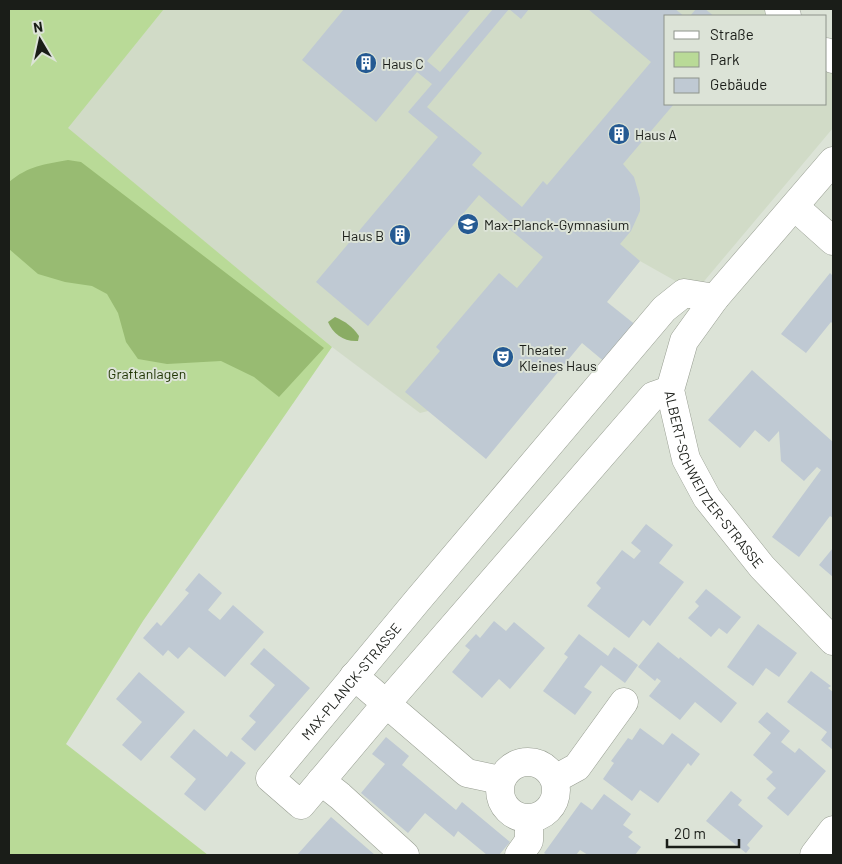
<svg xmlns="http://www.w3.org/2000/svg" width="842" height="864" font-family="Barlow,sans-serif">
  <rect width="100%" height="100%" fill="#dce3d7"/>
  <!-- built -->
  <path fill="#d1dbc7" d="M164,9h602l8,7h-108v88h160v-41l7,7v58l-138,164 -55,-31 -37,45 -155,100 -28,7 -88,-66 -265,-219z"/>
  <!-- green -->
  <path fill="#b9da97" d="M9,9h155l-96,119 264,219 -189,274 -77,123 142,111h-199z"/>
  <!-- forest -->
  <path fill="#98bb72" d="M68,160l13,2 243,186 -45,49 -25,-20 -33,-16 -54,3 -29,-5 -12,-17 -8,-29 -11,-19 -15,-8 -27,-4 -27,-8 -29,-25v-67c19,-16 36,-18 59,-22z"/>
  <!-- water -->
  <path fill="#8aac64" d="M335,317c11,5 17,9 24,19l-1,5c-14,1 -25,-7 -30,-19z"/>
  <!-- building -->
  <path fill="#bfc9d3" d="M344,9h127l-44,52 13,11 53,-63h36l-8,10 -12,-10 -82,98 55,46 -10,12 50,42 21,-26 4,4 104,-123 -63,-53h87l9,7h-18v88h8l-51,60 11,13 6,21v13l-9,20 -11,13 20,17 -33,41 30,24 -31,37 -24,-20 -96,116 -81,-67 35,-41 -4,-4 63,-74 18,15 26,-31 -37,-31 4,-4 -31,-27 -111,131 -52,-44 122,-145 -30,-25 24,-28 -15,-12 -41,50 -74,-62z
    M696,9h9l9,7h-24z
    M830,273l3,3v48l-2,-2 -25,31 -25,-19z
    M752,370l81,72v76l-3,-2 -31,41 -27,-20 49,-67 -4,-3 -13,14 -23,-20 -2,-30 -10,11 -14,-12 -15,18 -32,-28z
    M646,524l27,21 -14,18 25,19 -34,44 -7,-6 -14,18 -42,-32 14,-18 -5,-5 26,-33 12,9 7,-8 -10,-8z
    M833,548v29l-14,-12z
    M199,573l23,20 -14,17 12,10 13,-15 31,27 -39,45 -36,-30 -11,12 -10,-9 -5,6 -20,-18 14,-16 4,4 28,-33 -4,-3z
    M706,589l35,28 -14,17 -8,-6 -8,9 -23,-19 11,-12 -4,-4z
    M494,621l12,10 8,-9 31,26 -35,41 -11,-10 -17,19 -30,-26 18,-22 -5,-4 11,-12 4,4z
    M758,624l39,29 -18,24 -13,-9 -13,18 -26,-19z
    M579,634l29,22 6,-9 24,18 -13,18 -24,-18 -17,22 8,5 -17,23 -32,-24 25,-34 -4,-3z
    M658,642l21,17 1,-2 57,46 -16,20 -26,-21 -15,18 -31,-24 12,-15 -4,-3 -2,3 -17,-14z
    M264,648l46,40 -55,63 -14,-12 15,-17 -7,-6 26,-31 -25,-21z
    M811,671l20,15 -3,2 5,4v58l-12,-10 6,-8 -40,-30z
    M139,672l46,40 -44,49 -19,-16 20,-23 -26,-23z
    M767,712l23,19 -9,11 14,11 4,-5 27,23 -38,45 -21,-18 9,-10 -10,-9 7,-7 -20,-17 18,-22 -13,-11z
    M640,728l23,17 9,-12 28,21 -9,12 -3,-3 -30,40 -18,-13 -8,11 -29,-22 11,-16 -3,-2 17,-23 4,2z
    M194,729l33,28 4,-6 15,12 -41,48 -21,-17 12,-15 -26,-22z
    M386,737l23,19 -7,9 54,45 6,-8 48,40 -11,13h-12l-29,-24 -4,6 -29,-24 -17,20 -47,-40 24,-29 -13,-10z
    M731,791l11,9 -4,5 25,21 -16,19 3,3 -4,5 -40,-32z
    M604,794l27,20 -8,11 10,7 -5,5 13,10 -6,8h-47l-8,-5 -4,5h-29l-3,-2 37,-51 11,8z
    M331,817l44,38h-78z"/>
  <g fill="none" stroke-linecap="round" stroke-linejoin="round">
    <!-- minor casing -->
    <g stroke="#989e92" stroke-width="29">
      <g id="minor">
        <path d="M779,9l8,7"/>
        <path d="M826,52l7,7"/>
        <path id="s1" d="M833,161l-118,137 -31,43 -14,49 16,69 21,39 55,69 71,74"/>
        <path d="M795,207l38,34"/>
        <path id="s2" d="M670,390l-17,6 -267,308 -85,101 -31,-27 147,-177 247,-292 20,-16 31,5"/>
        <path d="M354,676l113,97 33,7"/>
        <circle cx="528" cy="790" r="28"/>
        <path d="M555,779l22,-12 47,-65"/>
        <path d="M321,781l19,15 65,59"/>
        <path d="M519,855l10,-14v-22"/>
        <path d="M814,855l19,-25"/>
      </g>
    </g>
    <!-- minor -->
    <use href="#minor" stroke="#fff" stroke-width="28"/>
  </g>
  <!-- icons -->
  <defs>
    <g id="building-disc" transform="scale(1.125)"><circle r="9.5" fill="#255a93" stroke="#dce3d7"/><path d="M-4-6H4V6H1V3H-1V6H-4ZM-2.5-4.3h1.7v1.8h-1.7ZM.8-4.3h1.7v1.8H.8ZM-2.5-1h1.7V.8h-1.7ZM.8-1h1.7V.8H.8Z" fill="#fff"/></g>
    <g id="school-disc" transform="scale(1.125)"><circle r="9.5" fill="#255a93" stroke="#dce3d7"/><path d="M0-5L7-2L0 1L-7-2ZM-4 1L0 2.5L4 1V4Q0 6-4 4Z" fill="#fff"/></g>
    <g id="theatre-disc" transform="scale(1.125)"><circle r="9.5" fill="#255a93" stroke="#dce3d7"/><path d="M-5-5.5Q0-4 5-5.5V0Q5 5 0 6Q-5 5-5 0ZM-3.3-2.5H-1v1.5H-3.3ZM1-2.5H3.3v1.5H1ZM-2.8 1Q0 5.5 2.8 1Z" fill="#fff"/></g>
  </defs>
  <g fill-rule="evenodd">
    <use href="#building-disc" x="366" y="63"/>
    <use href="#building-disc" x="619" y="134"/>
    <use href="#school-disc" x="468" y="224"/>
    <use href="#building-disc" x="400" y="235"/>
    <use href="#theatre-disc" x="503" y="357"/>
  </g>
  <g text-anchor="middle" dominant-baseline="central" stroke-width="4" stroke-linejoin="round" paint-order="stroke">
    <!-- poi labels -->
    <g font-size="14" fill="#1a1d18" stroke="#dce3d7" text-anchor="start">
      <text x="382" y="63">Haus C</text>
      <text x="635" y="134">Haus A</text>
      <text x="484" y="224">Max-Planck-Gymnasium</text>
      <text x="384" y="235" text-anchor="end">Haus B</text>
      <text x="519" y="349">Theater<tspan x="519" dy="16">Kleines Haus</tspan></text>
    </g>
    <!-- park labels -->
    <g font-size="14" fill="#1e3300" stroke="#dce3d7">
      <text x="147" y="373">Graftanlagen</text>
    </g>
    <!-- street labels -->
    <g font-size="14" fill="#1a1d18" stroke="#dce3d7">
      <text stroke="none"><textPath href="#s1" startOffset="386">ALBERT-SCHWEITZER-STRASSE</textPath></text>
      <text stroke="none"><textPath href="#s2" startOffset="725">MAX-PLANCK-STRASSE</textPath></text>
    </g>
  </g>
  <!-- border -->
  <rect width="842" height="864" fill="none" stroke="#1a1d18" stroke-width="20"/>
  <!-- legend -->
  <rect x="664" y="15" width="162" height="90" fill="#dce3d7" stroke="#8e948b"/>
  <rect x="674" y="31" width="25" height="8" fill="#ffffff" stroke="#8e948b"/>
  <text x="710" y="40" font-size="15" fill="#1a1d18">Straße</text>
  <rect x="674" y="52" width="25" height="15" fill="#b9da97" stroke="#8e948b"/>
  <text x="710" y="65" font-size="15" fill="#1a1d18">Park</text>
  <rect x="674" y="78" width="25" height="15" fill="#bfc9d3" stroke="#8e948b"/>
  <text x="710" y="90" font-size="15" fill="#1a1d18">Gebäude</text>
  <!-- north arrow -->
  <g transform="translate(40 40) rotate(351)" stroke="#dce3d7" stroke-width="4" paint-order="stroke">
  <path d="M0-4L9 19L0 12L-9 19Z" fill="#1a1d18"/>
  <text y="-8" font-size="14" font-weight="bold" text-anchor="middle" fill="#1a1d18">N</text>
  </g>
  <!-- scale -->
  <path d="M667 839v8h72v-8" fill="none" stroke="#1a1d18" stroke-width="2.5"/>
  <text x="674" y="839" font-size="15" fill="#1a1d18" stroke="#dce3d7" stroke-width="4" paint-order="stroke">20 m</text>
</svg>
